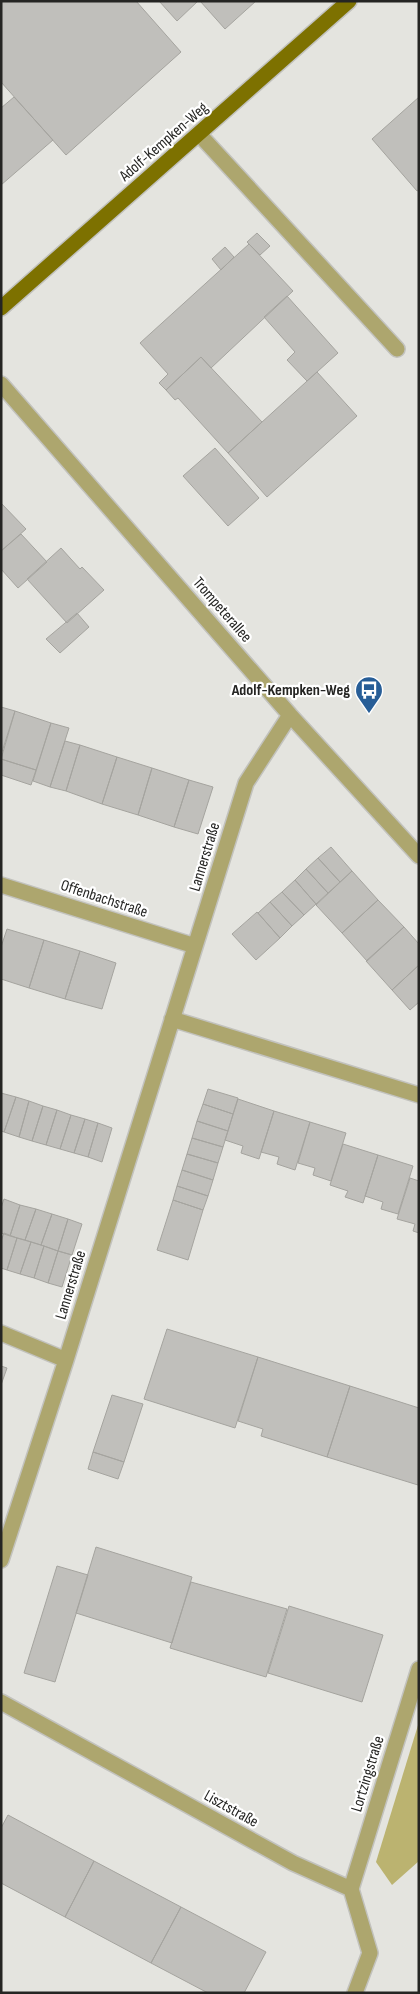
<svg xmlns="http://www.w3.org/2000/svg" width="420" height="1994" font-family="'Sofia Sans Condensed',sans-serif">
  <rect width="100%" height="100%" fill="#e4e4df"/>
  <!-- green -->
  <path fill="#bbb370" d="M419,1722v139l-27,24 -16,-23z"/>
  <!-- building -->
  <path fill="#c0bfbb" stroke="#a5a49f" d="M1,1h135l45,51 -115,103 -65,-73z
    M159,1h39l-21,20z
    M200,1h56l-31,28z
    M14,97l39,43 -52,45v-77z
    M419,97v93l-2,1 -45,-52z
    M257,233l13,13 -10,9 -13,-13z
    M249,244l44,47 -82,77 -10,-11 -35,33 -7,-7 9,-9 -28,-31z
    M225,247l9,10 -13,13 -9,-11z
    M287,296l51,57 -31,28 -20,-21 8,-8 -31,-35z
    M201,357l61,65 -34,31 -50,-55 -3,2 -9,-10z
    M317,372l40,44 -90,81 -39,-44z
    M215,448l44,50 -31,28 -45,-50z
    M1,503l25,26 -25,22z
    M21,534l26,28 -29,26 -17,-19v-18z
    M61,548l19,21 2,-2 22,23 -37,33 -40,-44z
    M77,613l12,14 -29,26 -14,-14z
    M1,707l14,4 -14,44z
    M15,711l36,12 -15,47 -35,-11z
    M51,723l18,5 -19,59 -17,-6z
    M65,741l15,4 -14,46 -16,-4z
    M80,745l37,12 -15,47 -36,-13z
    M117,757l35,11 -14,47 -36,-11z
    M1,759l35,11 -5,15 -30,-10z
    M152,768l37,12 -15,47 -36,-12z
    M189,780l24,7 -15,47 -24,-7z
    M331,847l21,24 -12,11 -22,-24z
    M318,858l22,24 -12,11 -22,-24z
    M306,869l22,24 -12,11 -21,-24z
    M352,871l26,29 -36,33 -26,-28z
    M295,880l21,24 -12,11 -22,-23z
    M282,892l22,23 -12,11 -22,-24z
    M378,900l26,27 -37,34 -25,-28z
    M270,902l22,24 -12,12 -22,-25z
    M257,912l23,26 -24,22 -24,-26z
    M404,927l15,17v21l-27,25 -26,-29z
    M7,929l37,11 -15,48 -28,-9v-32z
    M44,940l36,11 -15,48 -36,-11z
    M80,951l36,12 -14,46 -37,-10z
    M419,965v37l-9,8 -18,-20z
    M208,1089l30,9 -5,16 -30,-10z
    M1,1093l15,4 -12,35 -3,-1z
    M16,1097l13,4 -10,36 -15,-5z
    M238,1099l36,12 -15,48 -18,-6 2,-7 -18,-6z
    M29,1101l14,5 -11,35 -13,-4z
    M203,1104l30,10 -5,17 -31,-10z
    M43,1106l14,4 -11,35 -14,-4z
    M57,1110l14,5 -11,34 -14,-4z
    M274,1111l36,11 -15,48 -18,-6 2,-7 -18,-5z
    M71,1115l14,4 -11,34 -14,-4z
    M85,1119l13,4 -10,34 -14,-4z
    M197,1121l31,10 -5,16 -31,-9z
    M310,1122l36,11 -15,48 -18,-6 2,-7 -17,-5z
    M98,1123l14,5 -10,34 -14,-5z
    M192,1138l31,9 -5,16 -31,-9z
    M343,1144l35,11 -15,48 -18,-6 3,-6 -18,-6z
    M187,1154l31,9 -5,17 -31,-10z
    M378,1155l35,11 -15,48 -17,-5 2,-7 -18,-6z
    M182,1170l31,10 -5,16 -31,-10z
    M410,1178l9,3v52l-6,-2 2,-7 -18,-5z
    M177,1186l31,10 -5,14 -30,-10z
    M4,1199l16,6 -10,31 -9,-3v-25z
    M173,1200l30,10 -15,50 -31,-10z
    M20,1205l16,4 -11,31 -15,-4z
    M36,1209l16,5 -11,31 -16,-5z
    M52,1214l16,5 -10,32 -17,-6z
    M68,1219l14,5 -10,31 -14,-4z
    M4,1233l13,5 -10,32 -6,-2v-27z
    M17,1238l14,4 -11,32 -13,-4z
    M31,1242l13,4 -10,32 -14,-4z
    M44,1246l14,5 -10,32 -14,-5z
    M58,1251l14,4 -10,32 -14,-4z
    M167,1329l91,28 -23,71 -91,-29z
    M258,1357l92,29 -23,71 -66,-21 2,-7 -25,-8z
    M1,1366l6,2 -6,17z
    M350,1386l69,22 -1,77 -91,-28z
    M112,1395l31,9 -19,58 -31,-10z
    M93,1452l31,10 -6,17 -30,-10z
    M96,1547l96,30 -20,66 -96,-30z
    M57,1566l31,9 -33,107 -31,-9z
    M191,1582l96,27 -21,68 -96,-29z
    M289,1606l94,29 -21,67 -94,-29z
    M8,1815l86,46 -29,56 -64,-34v-55z
    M94,1861l87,46 -30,56 -86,-46z
    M181,1907l85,45 -22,41h-36l-57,-30z"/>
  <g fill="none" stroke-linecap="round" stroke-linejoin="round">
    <!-- minor casing -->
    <g stroke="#c2c2bd" stroke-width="18">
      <path id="minor" d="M199,134l198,215
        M1,384l289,331 129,141
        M1,885l194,61
        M172,1019l247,76
        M1,1333l65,27
        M1,1560l65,-200 180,-577 44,-68
        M1,1702l292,161 58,26 19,64 -15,40
        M351,1889l68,-220"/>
    </g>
    <!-- major casing -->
    <g stroke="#c2c2bd" stroke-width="18">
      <path id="major" d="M1,308l348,-307"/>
    </g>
    <!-- minor -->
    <use href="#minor" stroke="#ada66e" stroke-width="15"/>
    <!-- major -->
    <use href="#major" stroke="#7d7100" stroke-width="15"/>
  </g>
  <!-- icons -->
  <defs>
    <g id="bus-pin" transform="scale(1.4375)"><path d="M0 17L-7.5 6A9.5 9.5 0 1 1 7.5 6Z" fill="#285e97" stroke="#fff"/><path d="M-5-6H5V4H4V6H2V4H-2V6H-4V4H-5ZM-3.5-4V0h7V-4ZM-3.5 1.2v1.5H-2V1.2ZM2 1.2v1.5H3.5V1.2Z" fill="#fff"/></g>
  </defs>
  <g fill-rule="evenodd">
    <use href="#bus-pin" x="369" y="690"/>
  </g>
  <g text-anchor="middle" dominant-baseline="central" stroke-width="4.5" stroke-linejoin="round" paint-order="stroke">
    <!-- street labels -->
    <g font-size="16" fill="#252523" stroke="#fff">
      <text transform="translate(164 142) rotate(-41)">Adolf-Kempken-Weg</text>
      <text transform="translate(222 610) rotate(49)">Trompeterallee</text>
      <text transform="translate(205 857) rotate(-73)">Lannerstraße</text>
      <text transform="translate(104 899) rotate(18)">Offenbachstraße</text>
      <text transform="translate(71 1285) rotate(-73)">Lannerstraße</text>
      <text transform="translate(368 1774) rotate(-73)">Lortzingstraße</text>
      <text transform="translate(231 1809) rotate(29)">Lisztstraße</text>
    </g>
    <!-- poi labels -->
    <g font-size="16" font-weight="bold" fill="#252523" stroke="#fff" text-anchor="end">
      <text x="350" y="690">Adolf-Kempken-Weg</text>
    </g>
  </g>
  <!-- border -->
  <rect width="420" height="1994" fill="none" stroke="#252523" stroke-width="5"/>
</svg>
